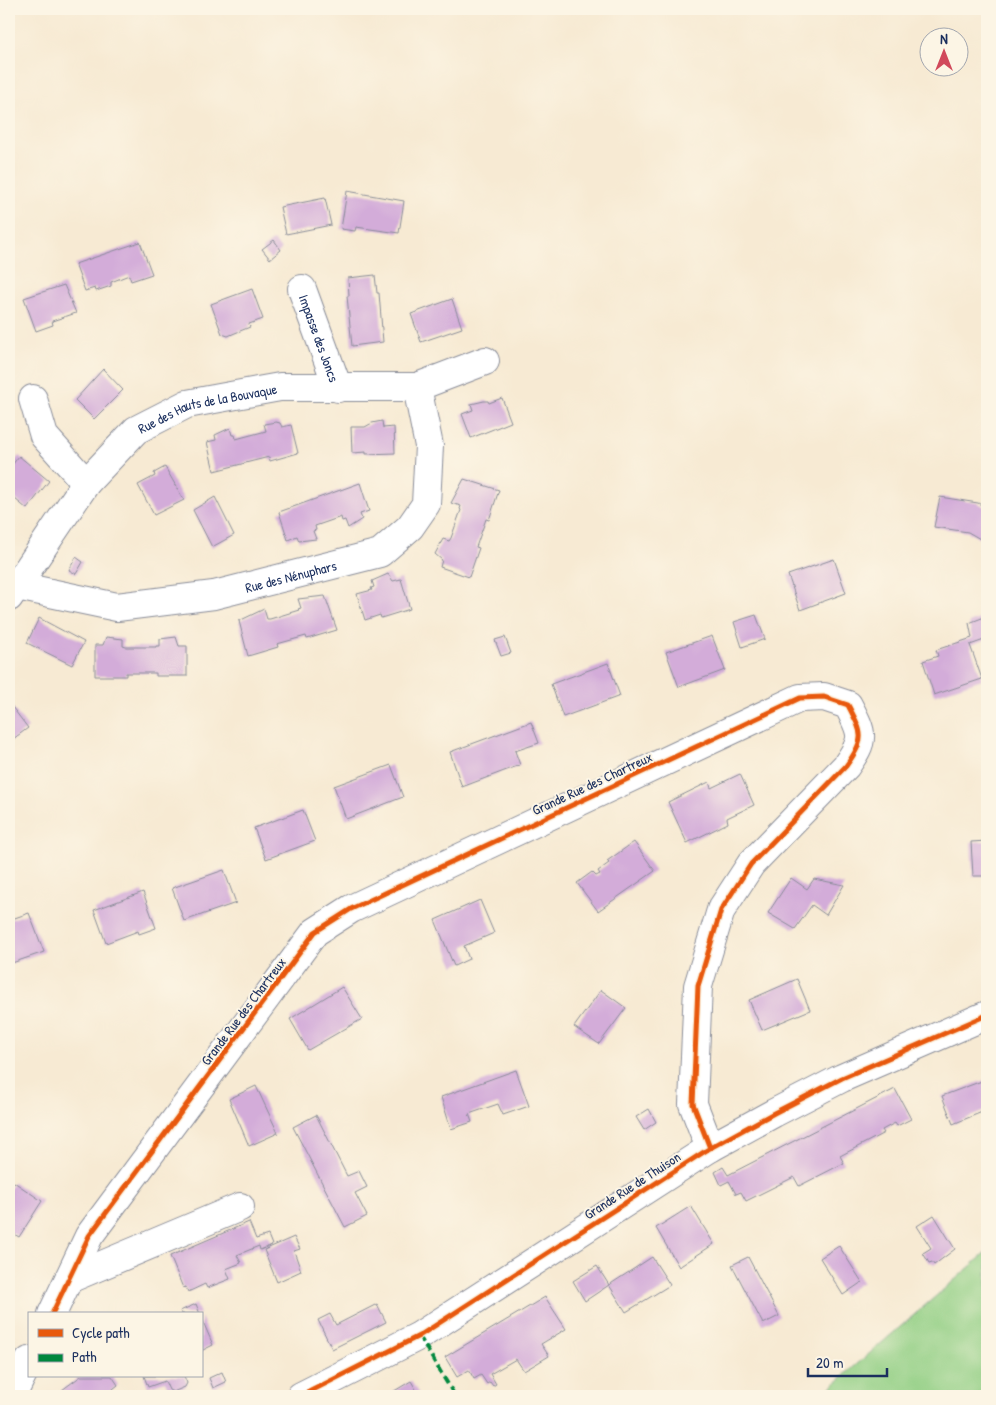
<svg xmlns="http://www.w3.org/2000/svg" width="996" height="1405" font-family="'Patrick Hand',sans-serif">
  <rect width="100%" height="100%" fill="#fcf5e5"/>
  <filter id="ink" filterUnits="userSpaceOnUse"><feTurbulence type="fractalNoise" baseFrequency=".02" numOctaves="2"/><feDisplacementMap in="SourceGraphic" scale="10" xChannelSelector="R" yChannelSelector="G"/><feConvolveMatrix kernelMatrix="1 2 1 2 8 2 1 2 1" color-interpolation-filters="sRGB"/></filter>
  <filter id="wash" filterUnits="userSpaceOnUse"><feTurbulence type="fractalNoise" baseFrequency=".0096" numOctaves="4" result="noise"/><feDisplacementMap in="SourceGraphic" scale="20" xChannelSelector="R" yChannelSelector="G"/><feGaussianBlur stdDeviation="1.12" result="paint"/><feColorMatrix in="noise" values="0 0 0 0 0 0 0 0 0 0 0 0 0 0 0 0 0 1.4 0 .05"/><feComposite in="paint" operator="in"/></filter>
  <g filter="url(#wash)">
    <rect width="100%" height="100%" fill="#f7ead3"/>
    <!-- green -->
    <path fill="#92cf84" stroke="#567f71" d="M987,1252v144h-165l19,-18z"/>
    <g id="blocks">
      <!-- building -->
      <path fill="#d3acd9" d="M347,191l57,10 -5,32 -43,-6 -1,4 -14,-2z
        M325,198l6,27 -45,9 -6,-27z
        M274,240l7,10 -11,9 -8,-10z
        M140,242l12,32 -21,7 -2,-6 -18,7v4l-15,5 -1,-3 -10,3 -10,-27z
        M375,275l2,18h2l4,49 -31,4 -5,-50h2l-1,-18z
        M64,285l12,28 -24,8 1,4 -17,6 -12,-33z
        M252,289l11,30 -14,5 1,3 -15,6 -7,3 -6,-2 -11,-30z
        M452,299l10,29 -41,14 -10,-28z
        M103,369l20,21 -29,29 -19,-19z
        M502,398l9,24 -40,16 -9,-24 11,-4 -2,-6 13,-3h4l1,2z
        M382,421l1,7 11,-1 1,26 -29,1v-2l-14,1 -1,-26h14l7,-4z
        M276,422l4,1 2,4 9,-2 7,28 -28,8 -1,-4 -55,14 -7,-29 9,-2 -1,-5 15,-7 2,7h3l1,4 30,-8 -2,-7z
        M19,456l30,25 -22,28 -18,-15v-25z
        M165,467l19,33 -30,15 -16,-30 17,-9 -1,-3z
        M464,479l35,11 -10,30 -3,-1 -10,28 3,1 -10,29 -29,-10 2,-7 -7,-6 8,-15 6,2 2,-3 10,-28 -1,-1 1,-3 -10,-3z
        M360,483l9,28 -9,3 2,5 -14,9 -3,-8 -3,1 -1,-4 -26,9 1,4 -3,1 3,8 -17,2 -2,-5 -9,4 -9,-28z
        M215,497l19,38 -22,12 -19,-37z
        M940,497l38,6 9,5v35l-19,-11 -34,-5z
        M76,557l7,5 -7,12 -7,-4z
        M834,559l12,34 -46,17 -12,-35z
        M388,574l5,7 8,-2 9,30 -29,9 -1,-3 -15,5 -8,-26 15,-4 -1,-2 3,-1 -2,-6z
        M325,596l12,34 -30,9 -1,-3 -29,8 1,3 -30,9 -9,-35 25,-12 3,10h3l29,-9 -1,-1 3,-1 -3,-9z
        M756,615l9,24 -23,8 -8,-25z
        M987,616v23l-17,6 12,34 -48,16 -11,-34 15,-5 -2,-6 36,-12 -3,-15z
        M39,618l45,24 -12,23 -45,-22z
        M712,636l13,34 -46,17 -13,-35z
        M106,637l17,2v7l3,1h30v-1h4v-7l16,-2 3,9h8v30h-31v-3h-30v3h-31v-31h8z
        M505,637l6,16 -10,3 -6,-16z
        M608,663l12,33 -57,21 -12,-33z
        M9,703l19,25 -19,14z
        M531,722l8,21 -24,8 5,14 -58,22 -12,-35z
        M391,765l12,32 -57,22 -12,-33z
        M740,774l14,31 -27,13 1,5 -41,20 -19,-41 41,-20 2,6z
        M303,810l12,31 -49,18 -12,-31z
        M987,841v35h-14l-2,-34z
        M634,842l21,29 -57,40 -21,-28 15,-11 4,4 4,-2 -2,-3 11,-8 -2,-2z
        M224,870l12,33 -52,18 -12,-33z
        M791,878l16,11 7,-10 30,6 -18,30 -14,-10 -17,24 -27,-16z
        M143,892l13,36 -17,6 -1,-3 -32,12 -12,-33z
        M480,900l14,33 -30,13 5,13 -15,7 -19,-46z
        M29,913l15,39 -35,12v-44z
        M797,979l13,31 -48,20 -13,-30z
        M342,987l20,32 -54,31 -18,-31z
        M601,990l25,18 -27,36 -25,-17z
        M516,1070l13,36 -26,9 -5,-11 -29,10 3,8 -21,7 -10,-32z
        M987,1079v31l-34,14 -11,-28z
        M256,1086l22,47 -29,13 -20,-47z
        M895,1089l16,30 -14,7 -2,-3 -13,7 2,3 -44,23 4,7 -45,23 -5,-9 -48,24 -5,-9 -5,2 -7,-13 -8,4 -6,-13 8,-5 5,8z
        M649,1109l7,13 -12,8 -8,-13z
        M316,1115l31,61 12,-5 8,16 -12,6 12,23 -22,11 -52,-100z
        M14,1182l28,19 -23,36 -10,-6v-41z
        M691,1206l23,38 -35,23 -23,-39z
        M934,1215l21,34 -21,16 -2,-3 -3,1 -6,-10 8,-5 -14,-22z
        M249,1222l7,17 12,-4 4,10 -12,5 -1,-4 -22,9 4,8 -15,6 4,10 -23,9 -2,-4 -17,8 -2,-5 -3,1 -13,-32z
        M294,1237l6,12 -6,2 7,20 -24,11 -13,-32z
        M839,1246l23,36 -19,13 -23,-37z
        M652,1257l18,28 -44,27 -17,-27z
        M748,1257l31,59 -16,8 -31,-59z
        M597,1266l12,19 -24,16 -12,-20z
        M545,1297l21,32 -25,15 8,12 -25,15 -8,-12 -26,15 6,10 -3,2 -3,-4 -3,2 -6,-9 -7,4 -5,-9 -12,7 -12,-20z
        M196,1304l4,10h-18l-2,-3z
        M377,1304l9,18 -54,27 -14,-29 12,-6 6,11z
        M201,1317l12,28 -12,6z
        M222,1372l4,10 -13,6 -4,-10z
        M81,1376h31l6,9 -14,11h-37l-5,-6z
        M144,1376h40l3,7 -2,4 -12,5 -4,-2 -4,-9 -17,6z
        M411,1381l9,15h-34z"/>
    </g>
  </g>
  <g filter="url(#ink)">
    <use href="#blocks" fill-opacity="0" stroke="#898c98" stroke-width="1"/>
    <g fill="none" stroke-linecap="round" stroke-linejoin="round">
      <!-- minor casing -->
      <g stroke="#898c98" stroke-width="30">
        <g id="minor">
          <path id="s1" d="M302,289l36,99"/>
          <path d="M33,399l11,37 42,47"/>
          <path id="s2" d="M17,586l100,21 97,-12 166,-42 30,-26 16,-23 3,-58 -12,-59"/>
          <path id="s3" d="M9,597l77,-114 50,-53 51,-26 93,-17h137l68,-26"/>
          <path d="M69,1279l171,-72"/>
          <path d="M52,1314l37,-78 226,-304 36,-23 449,-211 24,-1 24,8c15,29 18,33 -2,61l-95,98 -30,46 -23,76 -5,118 17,44"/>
          <path d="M12,1396l17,-35"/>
          <path d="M301,1396l118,-60 291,-188 64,-35 68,-35 145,-63"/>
        </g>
      </g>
      <!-- minor -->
      <use href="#minor" stroke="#fff" stroke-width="28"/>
      <!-- quiet -->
      <path stroke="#00873e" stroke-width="4" stroke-dasharray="8 4" stroke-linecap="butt" d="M419,1336l36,60"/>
      <!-- cycleway casing -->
      <g stroke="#fcf5e5" stroke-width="8">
        <path id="cycleway" d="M52,1314l37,-78 226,-304 36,-23 449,-211 24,-1 24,8c15,29 18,33 -2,61l-95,98 -30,46 -23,76 -5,118 17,44
          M301,1396l118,-60 291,-188 64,-35 68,-35 145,-63"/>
      </g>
      <!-- cycleway -->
      <use href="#cycleway" stroke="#e8590c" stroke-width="5"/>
    </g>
  </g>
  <g text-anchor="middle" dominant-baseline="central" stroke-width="4" stroke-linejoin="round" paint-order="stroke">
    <!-- street labels -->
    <g font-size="14" fill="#1b2f5e" stroke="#fcf5e5">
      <text stroke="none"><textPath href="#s1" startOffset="52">Impasse des Joncs</textPath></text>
      <text stroke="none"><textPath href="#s3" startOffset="286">Rue des Hauts de la Bouvaque</textPath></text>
      <text stroke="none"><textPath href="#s2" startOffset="279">Rue des Nénuphars</textPath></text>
      <text transform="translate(592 783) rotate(-25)">Grande Rue des Chartreux</text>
      <text transform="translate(243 1011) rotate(-53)">Grande Rue des Chartreux</text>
      <text transform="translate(632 1185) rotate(-33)">Grande Rue de Thuison</text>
    </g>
  </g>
  <!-- margin -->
  <rect width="996" height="1405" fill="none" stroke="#fcf5e5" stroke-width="30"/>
  <!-- legend -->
  <rect x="28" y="1312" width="175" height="65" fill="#fcf5e5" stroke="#a2a6af"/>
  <rect x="38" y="1329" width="25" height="8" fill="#e8590c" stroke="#a2a6af"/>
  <text x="72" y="1338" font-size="15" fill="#1b2f5e">Cycle path</text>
  <rect x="38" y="1354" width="25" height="8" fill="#00873e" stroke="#a2a6af"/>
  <text x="72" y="1362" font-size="15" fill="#1b2f5e">Path</text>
  <!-- north arrow -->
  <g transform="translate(944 52)"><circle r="24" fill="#fcf5e5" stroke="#a2a6af"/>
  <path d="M0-4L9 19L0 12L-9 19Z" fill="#d1495b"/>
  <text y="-8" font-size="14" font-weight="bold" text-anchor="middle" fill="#1b2f5e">N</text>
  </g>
  <!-- scale -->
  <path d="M808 1368v8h79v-8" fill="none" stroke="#1b2f5e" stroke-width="2.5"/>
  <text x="816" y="1368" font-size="15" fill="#1b2f5e" stroke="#fcf5e5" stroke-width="4" paint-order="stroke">20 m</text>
</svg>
